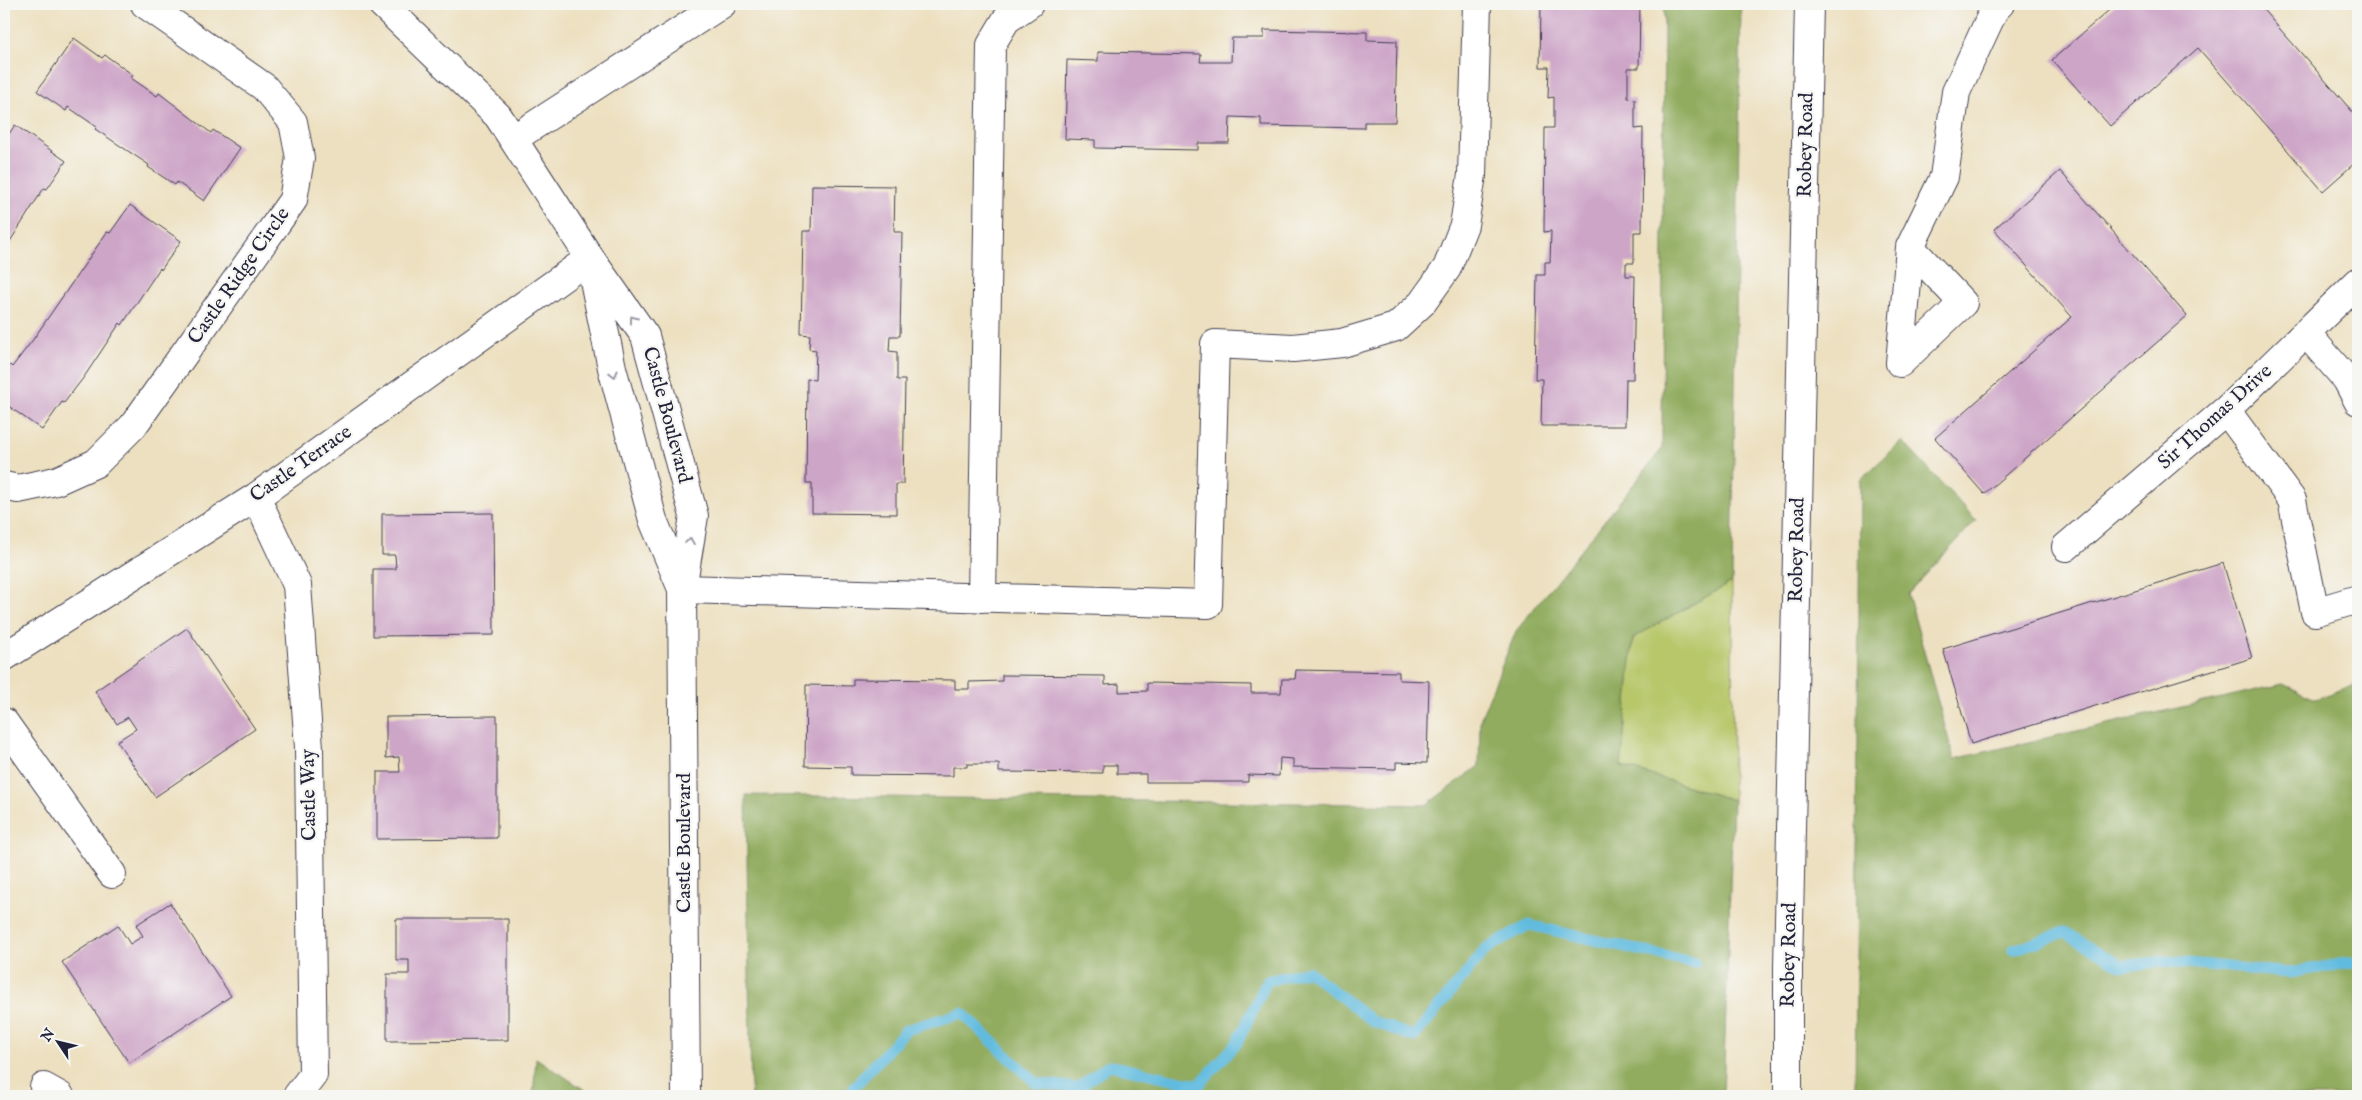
<svg xmlns="http://www.w3.org/2000/svg" width="2362" height="1100" font-family="'IM FELL English',serif">
  <rect width="100%" height="100%" fill="#f6f6f2"/>
  <filter id="ink" filterUnits="userSpaceOnUse"><feTurbulence type="fractalNoise" baseFrequency=".02" numOctaves="2"/><feDisplacementMap in="SourceGraphic" scale="10" xChannelSelector="R" yChannelSelector="G"/><feConvolveMatrix kernelMatrix="1 2 1 2 8 2 1 2 1" color-interpolation-filters="sRGB"/></filter>
  <filter id="wash" filterUnits="userSpaceOnUse"><feTurbulence type="fractalNoise" baseFrequency=".0096" numOctaves="4" result="noise"/><feDisplacementMap in="SourceGraphic" scale="20" xChannelSelector="R" yChannelSelector="G"/><feGaussianBlur stdDeviation="1.12" result="paint"/><feColorMatrix in="noise" values="0 0 0 0 0 0 0 0 0 0 0 0 0 0 0 0 0 1.4 0 .05"/><feComposite in="paint" operator="in"/></filter>
  <g filter="url(#wash)">
    <rect width="100%" height="100%" fill="#ede0c0"/>
    <!-- green -->
    <path fill="#b7c76a" stroke="#6c7452" d="M1732,582l1,218 -112,-34 12,-128z"/>
    <!-- forest -->
    <path fill="#91ac5e" stroke="#5a674c" d="M1664,4h77l-9,578 -99,56 -12,128 112,34 -10,296h-972l-5,-301 680,10 53,-39 1,-46 36,-89 146,-182z
      M1902,441l74,79 -68,74 46,165 329,-75 32,15 43,-15v412h-503l5,-616z
      M536,1058l58,38h-61z"/>
    <g fill="none" stroke-linecap="round" stroke-linejoin="round">
      <!-- stream -->
      <path stroke="#61bbdf" stroke-width="11" d="M2013,950l51,-18 58,34 45,-5 122,12 69,-12
        M854,1096v-9l52,-57 56,-17 74,70 42,5 31,-23 90,20 38,-42 30,-62 41,-10 64,50 42,16 72,-88 43,-24 166,38"/>
    </g>
    <g id="blocks">
      <!-- building -->
      <path fill="#cda5c7" d="M1541,4h99l-1,64h-11v30l7,1v30l8,-1 -1,104h-8v31h-8v13h9l-2,103h-7l-1,47h-84l1,-47h-7l2,-104h8v-13h5l1,-31 -7,1 1,-104h9v-31l-6,1 1,-31h-9z
        M2116,4h142l100,114v42l-35,31 -125,-143 -88,78 -58,-66z
        M1264,30l103,2v8l30,1 -2,81h-31v6l-103,-2v-8l-31,-1 -1,26h-31v7l-103,-2v-8l-30,-1 2,-79 31,1v-9l103,2 -1,8h31l1,-24h32z
        M74,38l28,20 3,-3 28,20 -2,3 26,18 2,-3 52,40 2,-3 27,18 -36,53 -27,-19 -2,3 -27,-18 1,-2 -54,-36 2,-2 -29,-20 -2,4 -29,-20z
        M15,125l51,36 -19,28 -3,-1 -35,55 -2,-2 -3,5v-105z
        M2060,171l127,145 -203,178 -49,-56 137,-121 -78,-88z
        M812,185l83,1 -1,46h8l-2,104h-10l-1,15 8,1v28h8l-2,104h-7v30l-84,-1v-30h-6l1,-104 8,1 1,-30 -7,-1 1,-14 -9,-1 2,-103h8z
        M130,205l51,36 -20,29 -1,-2 -38,57 -2,-2 -36,54 -20,26 -2,-1 -20,28 -38,-27v-30l6,-8 2,2 20,-26 75,-109 3,1z
        M493,513l1,122 -121,1v-67h23l-1,-14h-13v-41z
        M2223,563l29,95 -281,86 -28,-95z
        M187,628l68,101 -100,68 -38,-56 19,-12 -8,-12 -11,7 -22,-33z
        M1296,670l103,2v8l30,1 -2,82 -31,-1v7l-103,-2v-8l-13,-1 -1,18 -31,-1v7h-102v-8h-29v-9h-14v8l-104,-1v-8h-32v3h-14v9l-102,-1v-8l-46,-1 1,-81 47,1v-7l102,1v9h14v-7l33,-1v-6l103,1v9l14,-1v8l28,-1v-8l104,2v8h30l1,-14h13z
        M497,716v122l-120,1v-67h23l-1,-15 -13,1v-41z
        M170,903l61,93 -102,67 -67,-101 56,-37 12,19 13,-8 -7,-11z
        M396,919h112v121l-121,1v-67h22v-14h-13z"/>
    </g>
  </g>
  <g filter="url(#ink)">
    <use href="#blocks" fill-opacity="0" stroke="#403e4f" stroke-width="1"/>
    <g fill="none" stroke-linecap="round" stroke-linejoin="round">
      <!-- minor casing -->
      <g stroke="#403e4f" stroke-width="30">
        <path id="minor" d="M382,4l116,112 92,142 55,78 49,180 -12,73 4,507
          M513,139l209,-135
          M1910,247l53,56 -63,60 10,-116 34,-70 12,-85 38,-82 6,-6
          M591,266l21,102 41,152 29,69
          M2306,333l41,47 11,21
          M2226,410l66,90 23,112 43,-13
          M4,486l14,3 38,-8 40,-18 37,-37 160,-226 7,-42 -7,-36 -29,-35 -119,-83
          M256,497l41,88 12,163 4,327 -16,21
          M2066,547l160,-137 132,-128
          M682,589l526,15 7,-260 78,4 49,-5 54,-16 26,-24 25,-35 17,-43 8,-50 5,-171
          M982,598l9,-553 15,-25 23,-16
          M4,657l252,-160 334,-239
          M4,722l108,152
          M44,1087l16,9
          M1788,1096v-129l21,-963"/>
      </g>
      <!-- minor -->
      <use href="#minor" stroke="#fff" stroke-width="28"/>
    </g>
    <!-- one-way arrows -->
    <defs><path id="oneway-chevron" d="M-2-3.5L2.5 0L-2 3.5" fill="none" stroke-width="1.6" stroke-linecap="round" stroke-linejoin="round" transform="scale(1.25)"/></defs>
    <g stroke="#9c9ca7">
      <use href="#oneway-chevron" transform="translate(633 319) rotate(-126)"/>
      <use href="#oneway-chevron" transform="translate(614 374) rotate(76)"/>
      <use href="#oneway-chevron" transform="translate(690 541) rotate(-81)"/>
    </g>
  </g>
  <g text-anchor="middle" dominant-baseline="central" stroke-width="4.5" stroke-linejoin="round" paint-order="stroke">
    <!-- street labels -->
    <g font-size="20" fill="#22223b" stroke="#f6f6f2">
      <text transform="translate(1806 145) rotate(-89)">Robey Road</text>
      <text transform="translate(239 276) rotate(-55)">Castle Ridge Circle</text>
      <text transform="translate(667 415) rotate(75)">Castle Boulevard</text>
      <text transform="translate(2215 417) rotate(-42)">Sir Thomas Drive</text>
      <text transform="translate(301 464) rotate(-35)">Castle Terrace</text>
      <text transform="translate(1797 550) rotate(-89)">Robey Road</text>
      <text transform="translate(309 795) rotate(-91)">Castle Way</text>
      <text transform="translate(684 843) rotate(-90)">Castle Boulevard</text>
      <text transform="translate(1789 955) rotate(-89)">Robey Road</text>
    </g>
  </g>
  <!-- margin -->
  <rect width="2362" height="1100" fill="none" stroke="#f6f6f2" stroke-width="20"/>
  <!-- north arrow -->
  <g transform="translate(58 1042) rotate(305)" stroke="#f6f6f2" stroke-width="4" paint-order="stroke">
  <path d="M0-4L9 19L0 12L-9 19Z" fill="#22223b"/>
  <text y="-8" font-size="14" font-weight="bold" text-anchor="middle" fill="#22223b">N</text>
  </g>
</svg>
